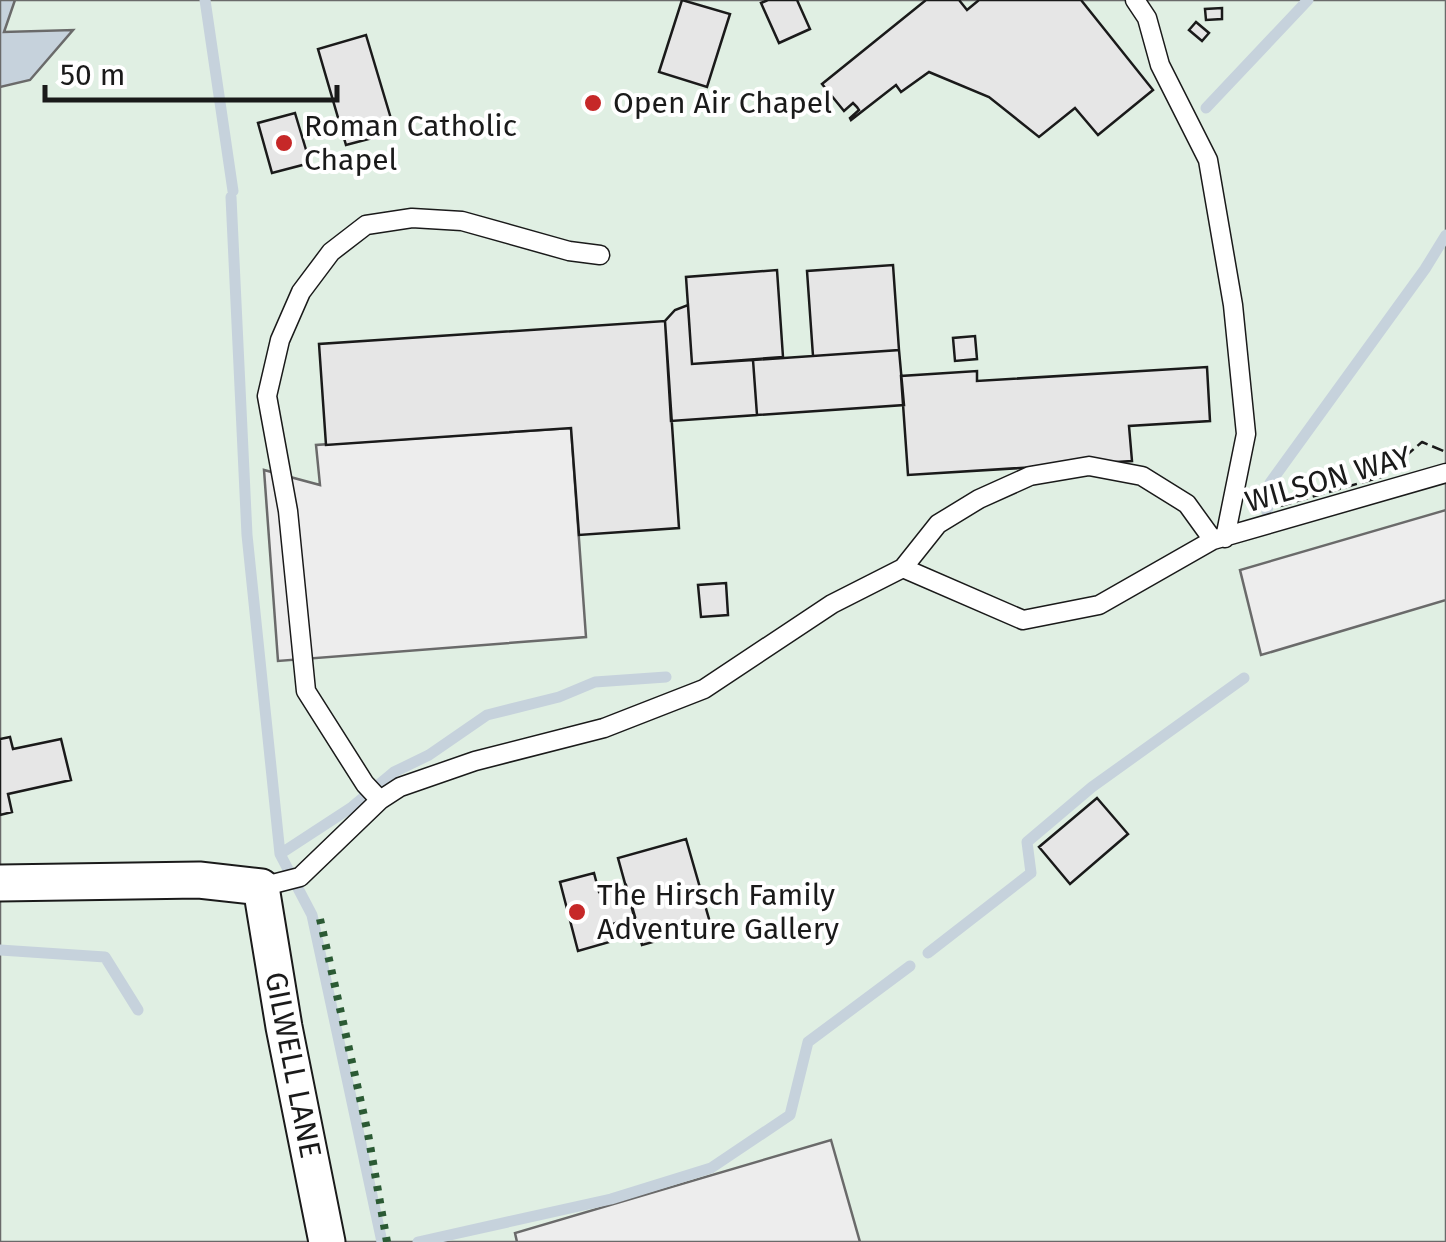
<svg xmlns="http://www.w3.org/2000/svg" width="1446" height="1242" font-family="'Fira Sans',sans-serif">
  <rect width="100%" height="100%" fill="#fff"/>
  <!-- green -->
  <path fill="#e0efe3" stroke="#6a6a6a" stroke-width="2.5" d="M0,0h1446v1242h-1446z"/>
  <!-- parking -->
  <path fill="#ededed" stroke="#6a6a6a" stroke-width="2.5" d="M571,428l15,209 -308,24 -14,-191 56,15 -4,-40z
    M1446,510v90l-185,55 -21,-85z
    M831,1140l29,102h-343l-2,-9z"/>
  <!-- water -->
  <path fill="#c6d2dc" stroke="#6a6a6a" stroke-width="2.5" d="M0,0h15l-11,32 69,-2 -43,50 -30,7z"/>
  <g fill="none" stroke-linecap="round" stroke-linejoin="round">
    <!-- stream -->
    <path stroke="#c6d2dc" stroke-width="11" d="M205,0l28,191
      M1206,108l102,-108
      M231,197l16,338 33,319 32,61 70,327
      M1267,513l3,-30 155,-214 21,-34
      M280,854l72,-47 42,-35 35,-17 58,-40 72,-18 36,-15 71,-5
      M0,950l105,7 33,53
      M928,953l103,-80 -4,-31 65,-55 152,-109
      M418,1242l193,-43 100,-31 79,-53 18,-73 102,-76"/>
  </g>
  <!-- building -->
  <path fill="#e6e6e6" stroke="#1a1a1a" stroke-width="2.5" d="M682,0l48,14 -23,73 -48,-15z
    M768,0h29l13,29 -31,14 -18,-40z
    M926,0h33l8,10 12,-10h102l72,90 -55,45 -23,-27 -36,29 -50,-40 -60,-25 -28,20 -5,-7 -45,35 -1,-2 9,-8 -2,-3 -4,-4 -9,8 -22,-27z
    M1222,8v11l-16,1 -1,-11z
    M1196,22l13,11 -7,8 -13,-11z
    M366,35l29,97 -49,13 -28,-96z
    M295,113l15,50 -38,10 -14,-50z
    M893,265l6,85 -86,6 -6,-85z
    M777,270l6,87 -91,7 -6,-87z
    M688,305l4,59 61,-4 4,55 -86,6 -6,-100 10,-11z
    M665,321l14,207 -100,7 -8,-107 -245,17 -7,-101z
    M975,336l2,23 -22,2 -2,-23z
    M899,350l5,55 -147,10 -4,-55z
    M1207,367l3,54 -81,5 3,35 -224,14 -7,-99 76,-5v10z
    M726,583l2,32 -27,2 -3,-32z
    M10,737l3,12 48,-10 10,41 -63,14 4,18 -12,3v-76z
    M1097,798l31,36 -58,50 -31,-37z
    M686,839l25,87 -69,19 -24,-87z
    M594,873l5,19 27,-7 9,32 -26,8 4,16 -35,10 -18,-69z"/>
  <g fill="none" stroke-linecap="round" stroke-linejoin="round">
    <!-- lane casing -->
    <g stroke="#1a1a1a" stroke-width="21">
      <path id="lane" d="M1135,0l12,18 13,47 48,95 25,145 13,129 -21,104
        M903,568l35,-44 41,-25 51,-23 59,-10 53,10 45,28 26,36
        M380,800l-15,-16 -59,-93 -18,-180 -21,-115 13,-56 21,-48 30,-40 35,-27 46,-7 50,3 107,30 31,4
        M261,887l39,-10 80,-77 20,-13 75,-26 129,-33 100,-39 128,-85 71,-36 120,52 76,-15 114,-65 233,-67"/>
    </g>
    <!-- street casing -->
    <g stroke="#1a1a1a" stroke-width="39">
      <path id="street" d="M0,883l199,-3 62,7 23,140 43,215"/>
    </g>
    <!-- lane -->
    <use href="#lane" stroke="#fff" stroke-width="18"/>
    <!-- street -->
    <use href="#street" stroke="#fff" stroke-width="35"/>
    <!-- hedge -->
    <path stroke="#2b5a34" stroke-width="8" stroke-dasharray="5 8" stroke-linecap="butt" d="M320,919l48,215 19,108"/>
    <!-- fence -->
    <path stroke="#1a1a1a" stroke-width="2.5" stroke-dasharray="12 5" stroke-linecap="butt" d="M1280,506l101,-29 41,-35 24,10"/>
  </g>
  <!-- markers -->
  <g fill="#c62828" stroke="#fff" stroke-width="4">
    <circle cx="593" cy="103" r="10"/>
    <circle cx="284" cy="143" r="10"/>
    <circle cx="577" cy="912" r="10"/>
  </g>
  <g text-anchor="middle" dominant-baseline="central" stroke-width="8" stroke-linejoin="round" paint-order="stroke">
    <!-- poi labels -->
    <g font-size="30" fill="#1a1a1a" stroke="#fff" text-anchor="start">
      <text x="613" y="103">Open Air Chapel</text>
      <text x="304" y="126">Roman Catholic<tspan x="304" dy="34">Chapel</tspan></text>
      <text x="597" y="895">The Hirsch Family<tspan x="597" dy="34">Adventure Gallery</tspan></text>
    </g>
    <!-- street labels -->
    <g font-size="30" fill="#1a1a1a" stroke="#fff">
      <text transform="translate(1328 479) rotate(-16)">WILSON WAY</text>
      <text transform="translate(293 1065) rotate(79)">GILWELL LANE</text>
    </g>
  </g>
  <!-- scale -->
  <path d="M45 85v15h292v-15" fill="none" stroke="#1a1a1a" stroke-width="5"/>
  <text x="60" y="85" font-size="30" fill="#1a1a1a" stroke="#ffffff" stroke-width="8" paint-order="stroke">50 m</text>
</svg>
